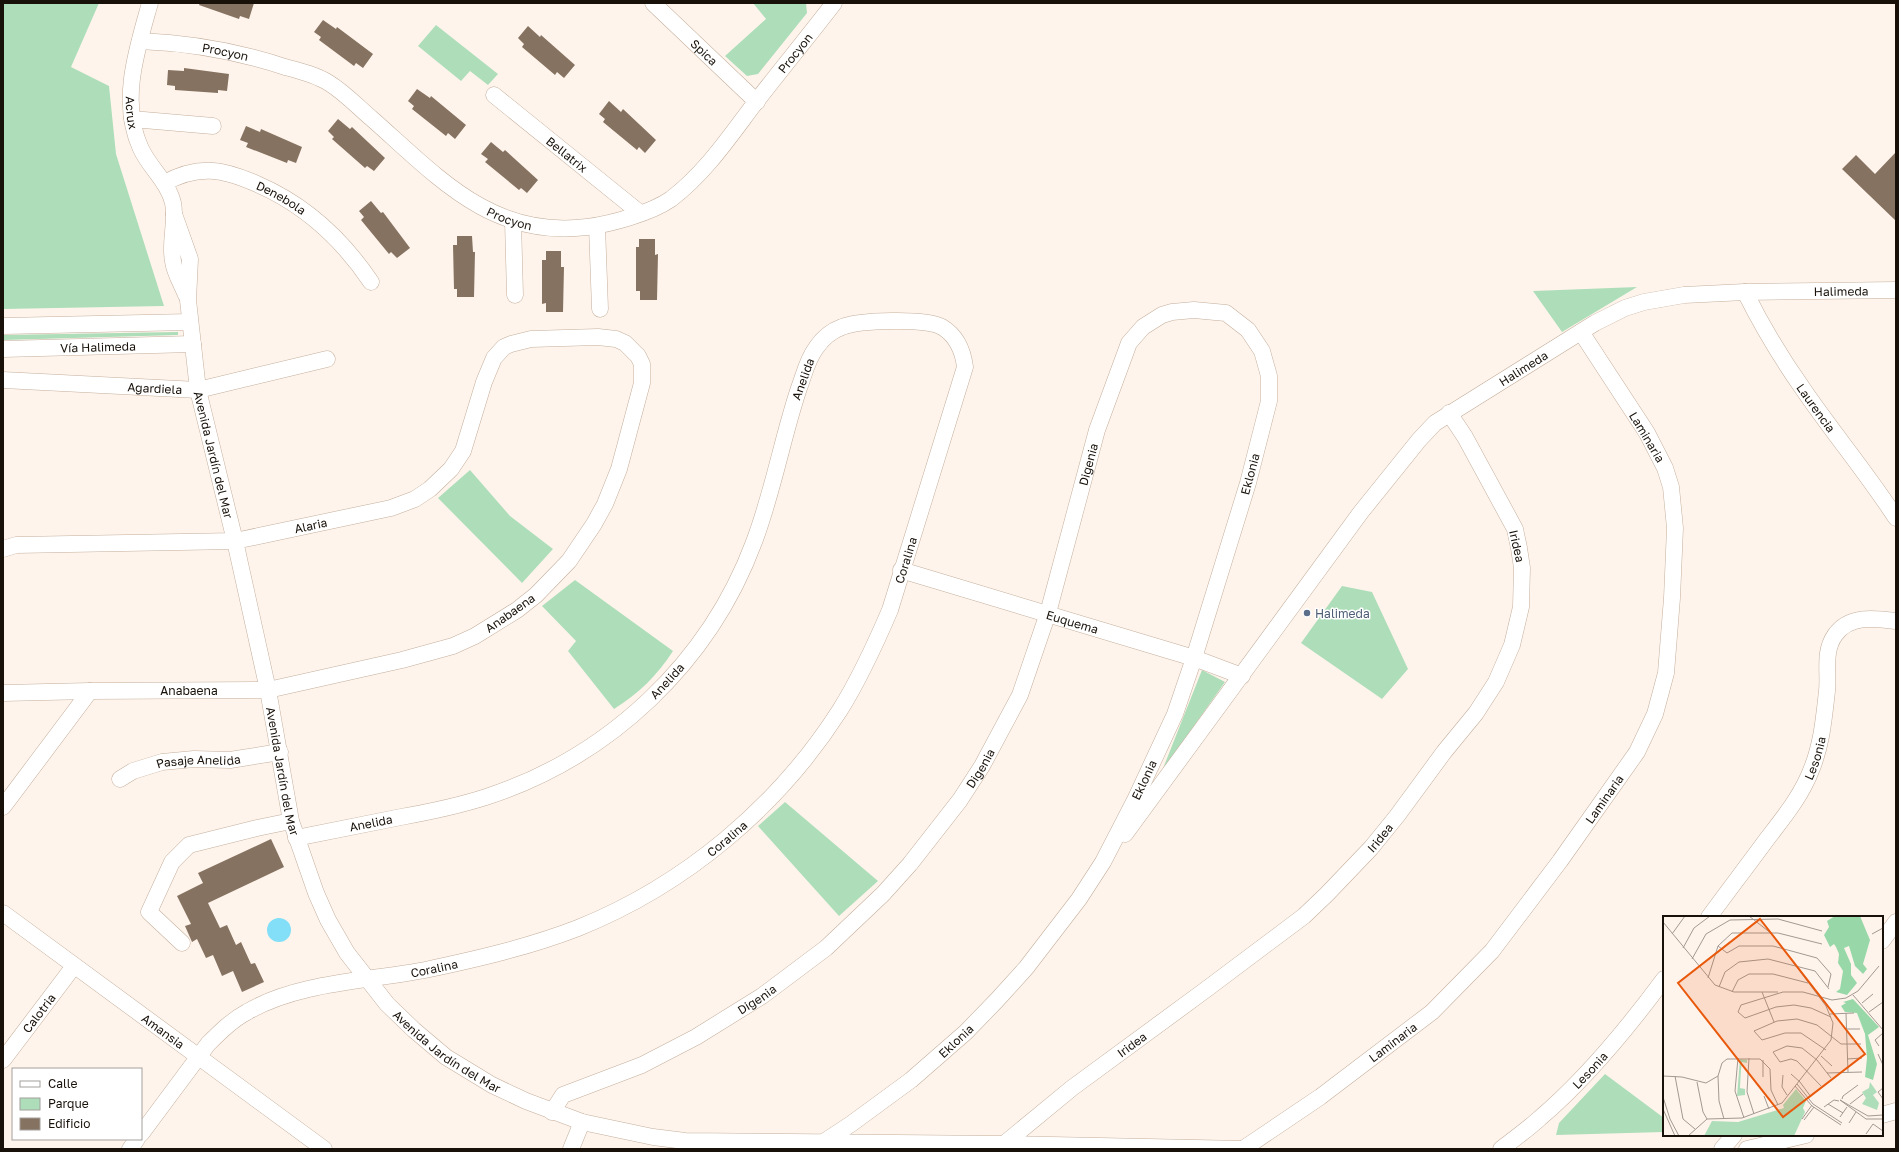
<svg xmlns="http://www.w3.org/2000/svg" width="1899" height="1152" font-family="'Golos Text',sans-serif">
  <rect width="100%" height="100%" fill="#fef4ec"/>
  <!-- green -->
  <path fill="#aedeb9" d="M3,3h96l-28,64 38,19 7,68 48,152 -161,3z
    M753,3h53l1,10 -49,61 -11,2 -22,-20 41,-37z
    M436,25l62,49 -10,11 -18,-14 -9,10 -43,-35z
    M1637,287l-75,45 -29,-41z
    M178,332v3l-175,5v-5z
    M470,470l40,46 43,33 -31,34 -84,-85z
    M575,580l98,71c-16,25 -34,42 -59,58l-46,-58 8,-10 -34,-35z
    M1342,586l30,6 36,77 -26,30 -81,-56z
    M1202,670l23,12 -63,89z
    M785,802l93,79 -39,35 -81,-90z
    M1605,1074l59,44v14l-108,3 3,-12z"/>
  <!-- water -->
  <path fill="#83dff7" d="M267 930a12 12 0 1 1 24 0a12 12 0 1 1-24 0Z"/>
  <!-- building -->
  <path fill="#867260" d="M200,3h54l-5,16 -9,-3 -1,3 -40,-14z
    M323,20l13,9 1,-2 36,27 -10,14 -7,-5 -2,3 -35,-26 2,-3 -7,-5z
    M528,26l12,11 1,-2 34,30 -11,13 -7,-6 -2,3 -33,-28 2,-3 -6,-6z
    M184,68l45,6 -2,17 -9,-1v3l-43,-3v-4l-8,-1 1,-15 16,1z
    M417,89l13,9 1,-2 35,29 -11,14 -7,-6 -2,3 -34,-27 2,-3 -6,-5z
    M609,101l12,11 2,-3 33,31 -11,13 -6,-6 -2,3 -34,-28 2,-3 -6,-5z
    M338,119l12,10 2,-2 33,31 -11,13 -7,-5 -2,2 -33,-29 2,-2 -6,-6z
    M246,126l14,6 1,-3 41,18 -6,16 -8,-3 -1,3 -41,-16 2,-4 -8,-3z
    M491,142l12,10 2,-2 33,30 -11,13 -6,-5 -2,2 -34,-28 3,-3 -7,-5z
    M1896,152v69l-54,-52 14,-14 19,19z
    M371,201l10,12 2,-1 27,36 -13,10 -6,-6 -2,2 -28,-34 3,-3 -5,-6z
    M457,236h15l1,16h2l-1,45h-17v-8h-3l-1,-44h4z
    M639,239h16v16l3,-1 -1,46h-17v-9h-4v-44h3z
    M546,251h15v16h3l-1,45h-17v-9l-4,1v-44h4z
    M271,839l13,28 -76,36 12,25 7,-3 9,20 5,-3 10,22 4,-1 9,19 -22,10 -9,-21 -11,5 -9,-21 -7,3 -9,-19 -5,3 -7,-16 6,-2 -14,-28 26,-13 -5,-10z"/>
  <g fill="none" stroke-linecap="round" stroke-linejoin="round">
    <!-- minor casing -->
    <g stroke="#c5af9c" stroke-width="17">
      <g id="minor">
        <path id="s1" d="M150,3c-13,46 -31,99 -9,146 9,19 27,33 32,54 4,19 -4,39 0,58 1,11 9,24 13,34"/>
        <path id="s2" d="M653,3l104,99"/>
        <path id="s3" d="M140,41c50,2 97,10 145,26 15,4 31,8 44,16 16,10 29,24 42,35 66,58 120,121 216,109 24,-3 64,-14 84,-28 33,-25 57,-60 81,-92 27,-35 55,-69 82,-104"/>
        <path id="s4" d="M494,95l146,118"/>
        <path d="M132,119l81,7"/>
        <path id="s5" d="M164,183c35,-19 59,-14 93,1 49,21 85,55 114,98"/>
        <path id="s6" d="M174,214l16,45 -2,41 10,90 37,151 33,149 23,131 25,72 12,27 19,33 40,51 27,26 32,27 46,28 34,16 56,21 71,15 32,4 319,3 240,5"/>
        <path d="M513,221l2,74"/>
        <path d="M597,226l3,83"/>
        <path id="s7" d="M1745,292c17,34 36,66 58,97 30,44 64,84 93,129"/>
        <path d="M3,326l187,-4"/>
        <path id="s8" d="M3,349l190,-5"/>
        <path id="s9" d="M3,380l195,10 129,-31"/>
        <path id="s10" d="M3,549l13,-4 219,-4 156,-33 24,-9 15,-10 21,-20 12,-18 21,-69 10,-24 10,-11 7,-3 20,-5 67,-2 18,2 9,4 13,13 4,8v19l-23,86 -14,35 -11,20 -25,37 -33,34 -19,15 -42,26 -22,10 -51,14 -134,30 -178,1 -87,2"/>
        <path id="s11" d="M901,570l293,88 48,18"/>
        <path id="s12" d="M120,779l13,-8 29,-9 32,-3 36,1 50,-8"/>
        <path d="M3,807l87,-116"/>
        <path id="s13" d="M1125,834l236,-322 58,-72 16,-17 160,-100 30,-15 19,-6 40,-7 61,-3 151,-2"/>
        <path id="s14" d="M3,913l321,236"/>
        <path id="s15" d="M1709,917c19,-26 39,-52 58,-78 17,-22 35,-44 45,-71 10,-25 12,-51 15,-77 2,-19 -4,-39 8,-56 14,-20 39,-17 61,-14"/>
        <path d="M1882,941l14,-19"/>
        <path d="M182,943l-33,-31 23,-50 17,-17 68,-17 34,-7"/>
        <path id="s16" d="M3,1060l71,-94"/>
        <path id="s17" d="M552,1112l11,-17 79,-30 54,-28 66,-41 64,-48 57,-54 27,-30 50,-64 22,-34 38,-71 28,-82 49,-183 32,-87 14,-16 19,-12 10,-3 22,-2 32,3 22,17 14,21 7,25v25l-21,82 -54,175 -19,56 -40,86 -32,62 -24,37 -53,69 -29,32 -31,32 -55,48 -60,44 -38,25"/>
        <path d="M1882,1115l14,-4"/>
        <path id="s18" d="M141,1134l67,-90c12,-12 24,-24 39,-32 51,-30 121,-31 178,-42 52,-11 104,-23 153,-42 107,-43 200,-121 262,-218 20,-32 35,-65 50,-100l75,-243c-2,-16 -8,-31 -23,-40 -16,-9 -83,-7 -100,0 -11,4 -20,12 -26,21 -9,12 -12,27 -17,40 -17,51 -26,104 -45,154 -45,121 -145,215 -268,255 -28,9 -57,15 -85,20 -35,7 -70,14 -105,21"/>
        <path id="s19" d="M1004,1144l68,-56 132,-97 100,-75 23,-22 44,-46 26,-32 47,-64 32,-39 20,-31 16,-37 9,-38 1,-39 -3,-20 -4,-19 -50,-92 -16,-24"/>
        <path d="M130,1149l7,-10"/>
        <path d="M571,1149l11,-27"/>
        <path id="s20" d="M1243,1149l77,-52 112,-85 60,-61 68,-90 77,-109 18,-38 11,-41 6,-75 3,-70 -4,-41 -6,-19 -18,-35 -66,-101"/>
        <path id="s21" d="M1501,1149c13,-10 27,-20 39,-31 47,-40 87,-89 124,-139"/>
        <path d="M1722,1149l12,-14"/>
        <path d="M1747,1149l59,-14"/>
      </g>
    </g>
    <!-- minor -->
    <use href="#minor" stroke="#fff" stroke-width="16"/>
  </g>
  <!-- markers -->
  <circle fill="#5c6f8a" stroke="#fff" stroke-width="1.5" cx="1307" cy="613" r="4"/>
  <g text-anchor="middle" dominant-baseline="central" stroke-width="3" stroke-linejoin="round" paint-order="stroke">
    <!-- street labels -->
    <g font-size="12" fill="#18110a" stroke="#fff">
      <text stroke="none"><textPath href="#s3" startOffset="86">Procyon</textPath></text>
      <text stroke="none"><textPath href="#s2" startOffset="71">Spica</textPath></text>
      <text stroke="none"><textPath href="#s3" startOffset="782">Procyon</textPath></text>
      <text stroke="none"><textPath href="#s1" startOffset="112">Acrux</textPath></text>
      <text stroke="none"><textPath href="#s4" startOffset="94">Bellatrix</textPath></text>
      <text stroke="none"><textPath href="#s5" startOffset="125">Denebola</textPath></text>
      <text stroke="none"><textPath href="#s3" startOffset="422">Procyon</textPath></text>
      <text stroke="none"><textPath href="#s13" startOffset="955">Halimeda</textPath></text>
      <text stroke="none"><textPath href="#s8" startOffset="95">Vía Halimeda</textPath></text>
      <text stroke="none"><textPath href="#s13" startOffset="619">Halimeda</textPath></text>
      <text transform="translate(803 379) rotate(-70)">Anelida</text>
      <text stroke="none"><textPath href="#s9" startOffset="152">Agardiela</textPath></text>
      <text stroke="none"><textPath href="#s7" startOffset="136">Laurencia</textPath></text>
      <text transform="translate(1647 437) rotate(59)">Laminaria</text>
      <text stroke="none"><textPath href="#s6" startOffset="246">Avenida Jardín del Mar</textPath></text>
      <text stroke="none"><textPath href="#s17" startOffset="885">Digenia</textPath></text>
      <text transform="translate(1250 474) rotate(-75)">Eklonia</text>
      <text stroke="none"><textPath href="#s10" startOffset="310">Alaria</textPath></text>
      <text transform="translate(1517 546) rotate(77)">Iridea</text>
      <text stroke="none"><textPath href="#s18" startOffset="1016">Coralina</textPath></text>
      <text transform="translate(510 613) rotate(-35)">Anabaena</text>
      <text stroke="none"><textPath href="#s11" startOffset="179">Euquema</textPath></text>
      <text transform="translate(667 681) rotate(-47)">Anelida</text>
      <text x="189" y="690">Anabaena</text>
      <text stroke="none"><textPath href="#s15" startOffset="192">Lesonia</textPath></text>
      <text stroke="none"><textPath href="#s12" startOffset="82">Pasaje Anelida</textPath></text>
      <text stroke="none"><textPath href="#s17" startOffset="561">Digenia</textPath></text>
      <text stroke="none"><textPath href="#s6" startOffset="570">Avenida Jardín del Mar</textPath></text>
      <text transform="translate(1144 780) rotate(-65)">Eklonia</text>
      <text stroke="none"><textPath href="#s20" startOffset="508">Laminaria</textPath></text>
      <text transform="translate(371 823) rotate(-11)">Anelida</text>
      <text stroke="none"><textPath href="#s19" startOffset="486">Iridea</textPath></text>
      <text stroke="none"><textPath href="#s18" startOffset="680">Coralina</textPath></text>
      <text stroke="none"><textPath href="#s18" startOffset="356">Coralina</textPath></text>
      <text stroke="none"><textPath href="#s17" startOffset="237">Digenia</textPath></text>
      <text stroke="none"><textPath href="#s16" startOffset="59">Calotria</textPath></text>
      <text stroke="none"><textPath href="#s14" startOffset="199">Amansia</textPath></text>
      <text transform="translate(956 1041) rotate(-43)">Eklonia</text>
      <text stroke="none"><textPath href="#s20" startOffset="184">Laminaria</textPath></text>
      <text stroke="none"><textPath href="#s19" startOffset="162">Iridea</textPath></text>
      <text stroke="none"><textPath href="#s6" startOffset="906">Avenida Jardín del Mar</textPath></text>
      <text stroke="none"><textPath href="#s21" startOffset="119">Lesonia</textPath></text>
    </g>
    <!-- service labels -->
    <g font-size="12" fill="#4e5e75" stroke="#fff" text-anchor="start">
      <text x="1315" y="613">Halimeda</text>
    </g>
  </g>
  <!-- overview -->
  <g transform="translate(1663 916)">
    <rect width="220" height="220" fill="#fef4ec"/>
    <path d="M77,143l7,1v3l-5,-1 -1,7 -1,19 5,1v6l-8,1zM207,166l7,10 -4,3 6,8 -2,7 -15,-6 4,-6 -4,-6 7,-4zM133,173l10,12 -3,7 2,4 -11,24h-90l8,-15 26,1 46,-14 -1,-3z" fill="#aedeb9"/>
    <path d="M172,0h25l10,24 -7,24 4,5 -4,5 -8,-8 -6,-20 -5,2 7,16v11l6,8 -10,12 -11,-3 4,-3 3,-18 -5,-8 1,-9 -3,-7 -2,-3 -4,3 -6,-12 5,-8 -2,-6zM190,83l26,28 -11,8 9,29 -4,16 -8,-3 2,-19 -2,-24 -8,-21 -12,-1 -4,-6 5,-3 -3,-1z" fill="#98d8a8"/>
    <path fill="none" stroke="#a29992" stroke-width="1" d="M0,6l52,63 19,7h44M9,18l13,-18M209,18l11,-6M55,30l9,7 12,-7h34l44,12 14,16 -3,13M20,32l11,-20 16,-12M29,43l14,-25 24,-14 48,-1 44,12M45,62l10,-32 14,-13h46l44,11M56,71l6,-15 14,-10 29,-3 47,12 14,18M69,76l6,-12 11,-6h24l35,9M99,76l12,30M190,79l30,35M199,87l11,-9M206,96l14,-10M183,97l2,59M167,98l24,-1M168,101l-20,-9 -17,-3 -18,2 -31,11 -7,-6 3,-7 42,-13h20l29,8 14,-2 12,-7 21,-25M183,113h14M216,130l-4,-6 8,-7M163,134l-25,-17h-16l-23,7 -8,-9 23,-10 20,-2 20,6 24,19h20M215,138l5,11M158,140l11,10M75,142l-3,33 9,27M86,142l-2,34 7,22M184,143l15,-1M164,157l35,-1M128,158l9,8 11,15M120,159l-1,12 5,8M0,160l19,1 24,6 12,-7 4,-13 5,-4h33l10,10 1,21 7,15M12,160l8,43 12,10M55,160l1,25 5,18M100,161v-17M34,166l6,30 4,7M134,168l16,20 29,19M132,170l17,20 29,19M158,170l-24,-25 -6,-2 -11,3 -7,-10 14,-6 15,2 15,12 14,18M220,172l-5,4 5,7M101,180l5,13M0,181l7,22 9,17M179,183l1,-3 15,-11M177,184l26,19h17M177,184l28,16 15,-1M165,188l15,9M187,188l13,-10M161,191l10,-7 5,1M0,193l12,27M177,201l7,-10M139,203l10,-14M141,204l10,-13M186,207l7,-11M210,208l10,7M203,218l7,-10M25,220l19,-17 35,-1 40,-15 49,-63 2,-17 -7,-17 -54,-72 -23,-18"/>
    <path fill="#e8590c" fill-opacity="0.15" stroke="#e8590c" stroke-width="2" d="M97,3l105,135 -82,63 -105,-134z"/>
    <rect width="220" height="220" fill="none" stroke="#18110a" stroke-width="2"/>
  </g>
  <!-- border -->
  <rect width="1899" height="1152" fill="none" stroke="#18110a" stroke-width="8"/>
  <!-- legend -->
  <rect x="12" y="1068" width="130" height="72" fill="#ffffff" stroke="#a3a09d"/>
  <rect x="20" y="1081" width="20" height="6" fill="#ffffff" stroke="#a3a09d"/>
  <text x="48" y="1088" font-size="12" fill="#18110a">Calle</text>
  <rect x="20" y="1098" width="20" height="12" fill="#aedeb9" stroke="#a3a09d"/>
  <text x="48" y="1108" font-size="12" fill="#18110a">Parque</text>
  <rect x="20" y="1118" width="20" height="12" fill="#867260" stroke="#a3a09d"/>
  <text x="48" y="1128" font-size="12" fill="#18110a">Edificio</text>
</svg>
